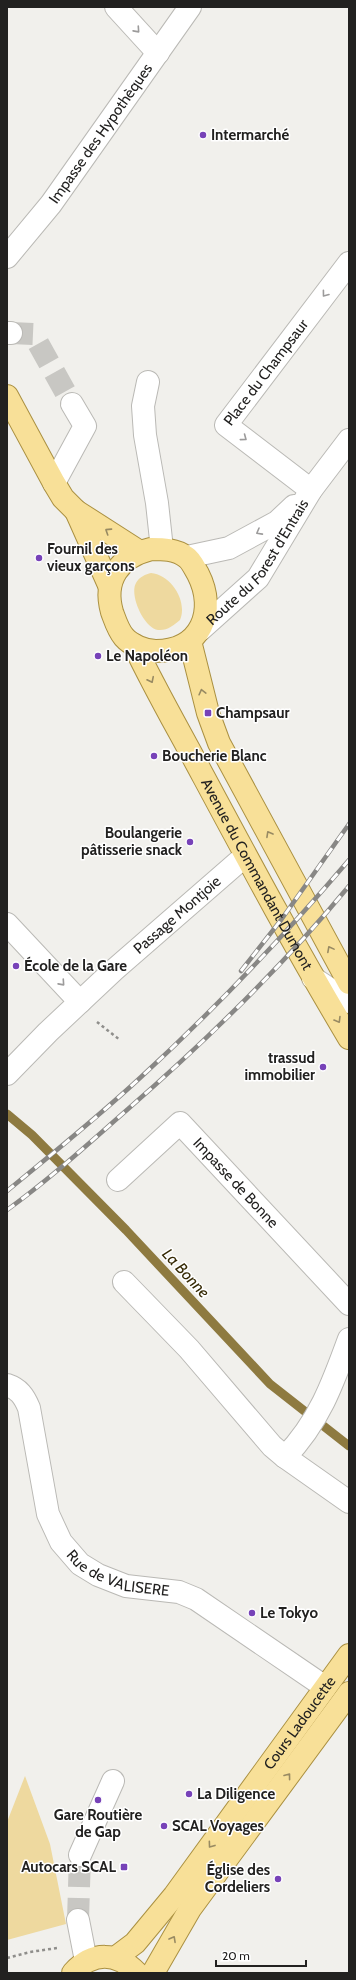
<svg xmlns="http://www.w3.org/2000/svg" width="356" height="1980" font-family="Cabin,sans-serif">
  <rect width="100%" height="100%" fill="#f1f0ec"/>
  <!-- green -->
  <path fill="#eed99f" d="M151,573c20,2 37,28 29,47 -6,5 -13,11 -22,10 -14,-2 -29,-35 -22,-47 3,-6 10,-9 15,-10z
    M25,1776l25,68 16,80 -59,16v-118z"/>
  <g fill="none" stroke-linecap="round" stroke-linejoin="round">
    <!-- stream -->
    <path stroke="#8e7a40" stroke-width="9" d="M7,1114l25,21 94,95 144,154 79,62"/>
    <!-- minor-tunnel -->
    <path stroke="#c8c7c3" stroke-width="22" stroke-dasharray="22 11" stroke-linecap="butt" d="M11,333l22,1 39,70
      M78,1920l2,-65"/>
    <!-- minor casing -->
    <g stroke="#bab9b5" stroke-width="24">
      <g id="minor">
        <path d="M116,7l42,46"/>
        <path id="s1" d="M7,257l44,-53 139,-197"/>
        <path d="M7,333h4"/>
        <path d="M148,382l-5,24 2,29 12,68 5,46"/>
        <path d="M54,483l31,-57 -13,-22"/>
        <path id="s2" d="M311,490l-85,-65 123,-162"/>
        <path d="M187,557l42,-9 48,-26 17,-16"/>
        <path id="s3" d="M200,630l58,-52 53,-88 38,-50"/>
        <path d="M7,924l73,78"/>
        <path d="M313,978l36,24"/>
        <path id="s4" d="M7,1074l41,-42 66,-62 131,-114"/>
        <path id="s5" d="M118,1180l62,-57 169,181"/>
        <path d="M124,1282l65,67 83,97 13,11"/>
        <path d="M349,1339c-16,44 -30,83 -64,118l64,45"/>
        <path id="s6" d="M7,1385c12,4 17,11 22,23l19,106 13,28 19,22 18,11 28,11 53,6 17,7 129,88"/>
        <path d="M80,1855l33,-74"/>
        <path d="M78,1920l8,41"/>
      </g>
    </g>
    <!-- major casing -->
    <g stroke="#aa9041" stroke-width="24">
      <g id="major">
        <path d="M7,396l47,87 9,15 13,13 64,41"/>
        <path d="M76,511l33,74"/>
        <path d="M151,549c11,0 25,0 35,8 5,3 9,12 12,17 19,37 3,77 -42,77 -11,0 -25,-6 -32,-14 -6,-7 -9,-17 -12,-25 -9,-32 7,-55 39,-63z"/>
        <path d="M190,641l18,72 11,30 130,240"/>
        <path id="s7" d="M134,645c18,38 39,75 59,112 51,95 101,189 156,281"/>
        <path id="s8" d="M115,1958l20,-15 39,-47 175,-241"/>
        <path d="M73,1973c20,-22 44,-21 64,0"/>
        <path d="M153,1973l37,-64 159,-216"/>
      </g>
    </g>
    <!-- path -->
    <path stroke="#8f8e8b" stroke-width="2.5" stroke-dasharray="3 3" stroke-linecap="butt" d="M97,1022l23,18
      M7,1958l23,-6 27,-4"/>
    <!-- minor -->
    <use href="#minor" stroke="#fff" stroke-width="22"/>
    <!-- major -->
    <use href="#major" stroke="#f8e098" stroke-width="22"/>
    <!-- rail casing -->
    <g stroke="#888785" stroke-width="4.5">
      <path id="rail" d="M241,971l40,-51 68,-96
        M7,1191c45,-37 91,-74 134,-114 74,-68 143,-141 208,-217
        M7,1210c43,-31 81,-66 121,-101 79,-69 154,-142 221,-223"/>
    </g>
    <!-- rail -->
    <use href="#rail" stroke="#fff" stroke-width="3" stroke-dasharray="9" stroke-linecap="butt"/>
  </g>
  <!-- one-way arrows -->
  <defs><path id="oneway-chevron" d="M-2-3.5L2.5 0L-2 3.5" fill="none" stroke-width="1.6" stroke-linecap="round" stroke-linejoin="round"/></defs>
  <g stroke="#9c9b9b">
    <use href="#oneway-chevron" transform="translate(137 30) rotate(48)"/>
    <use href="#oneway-chevron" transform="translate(325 294) rotate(127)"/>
    <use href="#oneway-chevron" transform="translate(244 438) rotate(37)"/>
    <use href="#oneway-chevron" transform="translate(259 532) rotate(151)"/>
    <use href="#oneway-chevron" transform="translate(62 983) rotate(48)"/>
  </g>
  <g stroke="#988a62">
    <use href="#oneway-chevron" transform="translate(108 531) rotate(-147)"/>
    <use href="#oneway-chevron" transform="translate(151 680) rotate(64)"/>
    <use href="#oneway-chevron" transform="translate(202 692) rotate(-104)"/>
    <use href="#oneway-chevron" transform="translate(269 834) rotate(-119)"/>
    <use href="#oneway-chevron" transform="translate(330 949) rotate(-118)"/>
    <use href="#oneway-chevron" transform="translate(338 1020) rotate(59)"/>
    <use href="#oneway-chevron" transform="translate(288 1776) rotate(-53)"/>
    <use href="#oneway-chevron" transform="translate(211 1845) rotate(126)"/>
    <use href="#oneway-chevron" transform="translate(173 1939) rotate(-61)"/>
  </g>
  <!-- markers -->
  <g fill="#7742b8" stroke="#fff" stroke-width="1.5">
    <circle cx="203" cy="135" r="4"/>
    <circle cx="39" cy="558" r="4"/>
    <circle cx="98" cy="656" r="4"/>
    <rect x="204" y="709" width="8" height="8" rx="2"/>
    <circle cx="154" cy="756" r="4"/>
    <circle cx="190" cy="842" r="4"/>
    <circle cx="16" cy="966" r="4"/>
    <circle cx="323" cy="1067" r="4"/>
    <circle cx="252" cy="1613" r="4"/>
    <circle cx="189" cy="1794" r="4"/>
    <circle cx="98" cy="1800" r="4"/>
    <circle cx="164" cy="1826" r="4"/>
    <rect x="120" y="1863" width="8" height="8" rx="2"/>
    <circle cx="278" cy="1879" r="4"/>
  </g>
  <g text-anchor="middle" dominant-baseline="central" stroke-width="3" stroke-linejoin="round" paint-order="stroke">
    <!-- street labels -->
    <g font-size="15" fill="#222120" stroke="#fff">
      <text stroke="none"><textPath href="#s1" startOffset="155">Impasse des Hypothèques</textPath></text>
      <text stroke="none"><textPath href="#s2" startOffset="173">Place du Champsaur</textPath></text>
      <text stroke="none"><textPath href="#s3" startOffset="90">Route du Forest d'Entrais</textPath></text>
      <text stroke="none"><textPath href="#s7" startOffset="260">Avenue du Commandant Dumont</textPath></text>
      <text stroke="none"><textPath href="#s4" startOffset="233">Passage Montjoie</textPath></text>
      <text stroke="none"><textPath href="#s5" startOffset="166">Impasse de Bonne</textPath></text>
      <text stroke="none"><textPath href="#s6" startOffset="240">Rue de VALISERE</textPath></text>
      <text stroke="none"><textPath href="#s8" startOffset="300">Cours Ladoucette</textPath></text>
    </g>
    <!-- poi labels -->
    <g font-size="15" font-weight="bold" fill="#222120" stroke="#fff" text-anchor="start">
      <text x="211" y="135">Intermarché</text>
      <text x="47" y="549">Fournil des<tspan x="47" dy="17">vieux garçons</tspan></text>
      <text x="106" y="656">Le Napoléon</text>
      <text x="216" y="713">Champsaur</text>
      <text x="162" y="756">Boucherie Blanc</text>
      <text x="182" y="833" text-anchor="end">Boulangerie<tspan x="182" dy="17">pâtisserie snack</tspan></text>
      <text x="24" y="966">École de la Gare</text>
      <text x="315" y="1058" text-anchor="end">trassud<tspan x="315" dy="17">immobilier</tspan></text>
      <text x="260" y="1613">Le Tokyo</text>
      <text x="197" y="1794">La Diligence</text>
      <text x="98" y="1815" text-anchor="middle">Gare Routière<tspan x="98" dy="17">de Gap</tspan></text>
      <text x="172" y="1826">SCAL Voyages</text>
      <text x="116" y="1867" text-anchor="end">Autocars SCAL</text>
      <text x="270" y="1870" text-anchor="end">Église des<tspan x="270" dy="17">Cordeliers</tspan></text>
    </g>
    <!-- water labels -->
    <g font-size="16" font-style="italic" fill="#352904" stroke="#fff">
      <text transform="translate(186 1273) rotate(47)">La Bonne</text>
    </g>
  </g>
  <!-- border -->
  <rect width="356" height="1980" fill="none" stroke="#222120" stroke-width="16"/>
  <!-- scale -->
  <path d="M216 1960v6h90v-6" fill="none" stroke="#222120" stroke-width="2"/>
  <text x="222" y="1960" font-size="12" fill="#222120" stroke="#ffffff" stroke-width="3" paint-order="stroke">20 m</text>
</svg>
